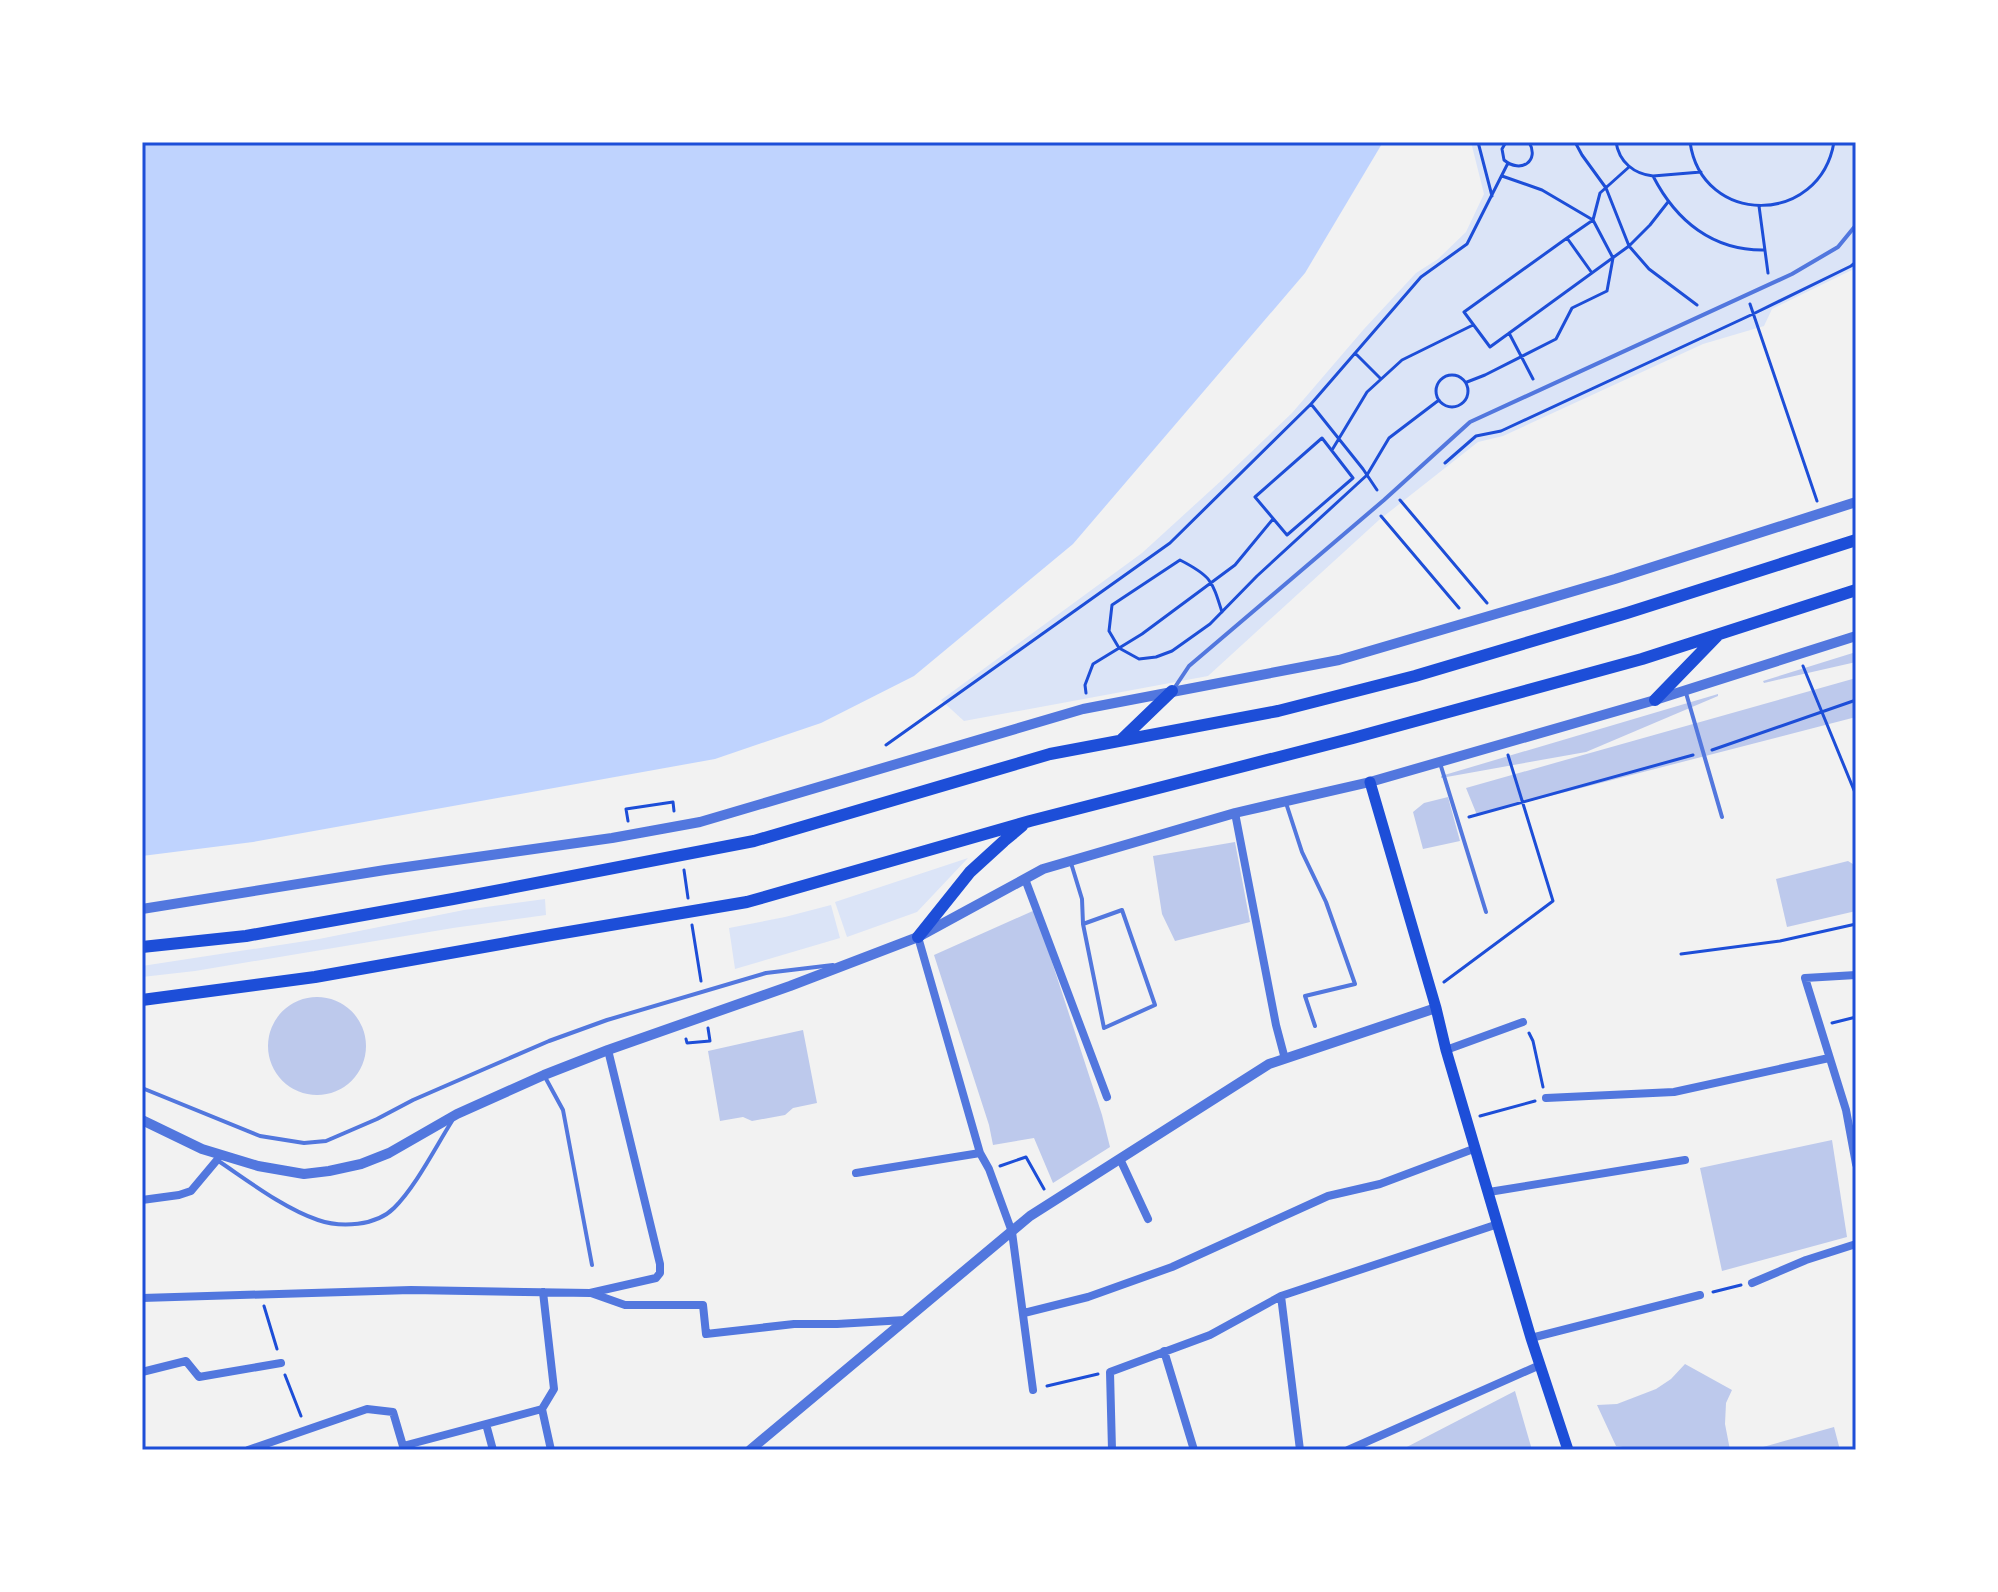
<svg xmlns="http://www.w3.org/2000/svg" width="1998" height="1592" font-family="'Open Sans',sans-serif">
  <rect width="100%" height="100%" fill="#f2f2f2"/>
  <!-- green -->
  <path fill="#dbe4f7" d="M1471,142h385v126l-84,41 -8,17 -61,18 -200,92 -25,6 -99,78 -171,156 -244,45 -23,-21 201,-147 80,-73 70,-67 72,-84 52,-56 22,-14 28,-27 18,-38z
    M968,858l-51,54 -70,25 -12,-35z
    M545,899l1,16 -93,13 -258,43 -53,6v-11l177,-27 145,-29z
    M831,905l9,33 -105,31 -6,-41 56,-11z"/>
  <!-- water -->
  <path fill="#bfd3fe" d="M142,142h1241l-78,131 -232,271 -159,132 -93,47 -106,36 -462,83 -111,14z"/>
  <!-- building -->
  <path fill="#bdc9ec" d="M1856,652v10l-92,21 -1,-2z
    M1856,678v39l-379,98 -11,-27z
    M1718,694v2l-132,56 -145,26v-2z
    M1448,797l12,44 -37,8 -10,-37 11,-9z
    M1235,842l15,80 -75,19 -13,-27 -9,-58z
    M1848,861l8,5v45l-69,16 -11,-48z
    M1035,910l67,205 8,32 -57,36 -19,-45 -41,7 -4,-20 -55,-170z
    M268 1046a49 49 0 1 1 98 0a49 49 0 1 1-98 0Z
    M803,1030l14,73 -24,5 -8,7 -33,6 -9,-4 -23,4 -12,-70z
    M1832,1140l15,97 -125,34 -22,-103z
    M1685,1364l47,26 -6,13 -1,21 5,26h-87l-27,-4 -19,-41 20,-1 39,-15 15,-10z
    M1515,1391l17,59h-131z
    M1834,1427l6,23h-83l-1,-1z"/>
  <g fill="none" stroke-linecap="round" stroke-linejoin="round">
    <!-- path -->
    <path stroke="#1d4ed8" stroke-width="3" d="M1478,142l14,54
      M1506,142l-4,7 2,11c17,14 36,1 25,-18
      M1575,142l7,13 24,33 23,58 20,23 48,36
      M1616,142c3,20 18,32 37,34 23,45 60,75 112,74
      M1690,142c12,85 130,84 144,0
      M1653,176l48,-4
      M1759,206l9,67
      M1567,238l26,-18 7,-27 29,-26
      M1592,273l-25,-35 -103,74 26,35 139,-101 21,-21 18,-23
      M1750,304l67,197
      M1509,333l24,46
      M1355,353l26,26
      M1436 391a16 16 0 1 1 32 0a16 16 0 1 1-32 0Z
      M1467,382l18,-7 71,-36 16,-31 35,-17 6,-33 -20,-38 -51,-30 -40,-14
      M1311,404l52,65 14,21
      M1322,438l31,40 -66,57 -32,-38z
      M1332,450l35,-58 35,-32 71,-35
      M1445,463l31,-27 25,-5 252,-117 98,-48 5,-4
      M1400,500l87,103
      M1381,516l78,92
      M1222,612c-10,-32 -11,-36 -42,-52l-68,45 -3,26 10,17 20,11 17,-2 16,-6 38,-27 47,-48 110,-101 22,-37 50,-38
      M1803,666l53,129
      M1086,693l-1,-8 8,-21 49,-30 93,-69 38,-46
      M886,745l284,-202 141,-139 110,-127 46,-33 41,-81
      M1712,750l144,-50
      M1469,817l224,-62
      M628,821l-2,-12 47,-7 1,9
      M684,870l4,28
      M692,925l9,56
      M1681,954l99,-13 76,-17
      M1444,982l109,-81 -45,-146
      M1832,1023l24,-6
      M1529,1033l4,8 10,46
      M686,1039l1,4 23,-2 -2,-13
      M1480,1116l55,-15
      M1000,1166l26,-9 18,32
      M1713,1292l28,-7
      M264,1306l13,43
      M285,1375l16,41
      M1047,1386l51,-12"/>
    <!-- service -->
    <path stroke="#5277de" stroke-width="4" d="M1173,690l16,-24 195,-166 86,-78 322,-148 46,-27 18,-22
      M1686,693l36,124
      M1440,763l46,149
      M1286,803l16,49 24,50 29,82 -50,12 10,30
      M1071,863l11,36 1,25 21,104 51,-23 -33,-95 -39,14
      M545,1077l18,33 29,155
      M142,1088l118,48 44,7 22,-2 51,-22 36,-19 136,-59 58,-21 159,-47 67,-8
      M217,1160c30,20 66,48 101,60 23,8 58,6 76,-12 22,-22 41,-60 58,-87"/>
    <!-- minor -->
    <path stroke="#5277de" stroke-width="8" d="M1235,813l41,212 9,34
      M1025,879l82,218
      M918,937l62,216 9,16 23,63 21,158
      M1856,975l-51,3 41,132 10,54
      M1446,1050l77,-28
      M1546,1098l128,-6 155,-34
      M1120,1159l28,60
      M856,1173l124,-20
      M1489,1192l196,-32
      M142,1200l37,-5 12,-4 26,-31
      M1752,1283l54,-23 50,-16
      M591,1293l34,12h78l3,29 88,-10h43l68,-4
      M1281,1296l19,154
      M142,1298l269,-8 179,3 66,-15 4,-5v-9l-52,-214
      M1024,1313l64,-16 84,-30 156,-71 52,-12 96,-36
      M1531,1338l169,-43
      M1164,1351l30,99
      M142,1372l44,-11 13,16 82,-14
      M542,1409l9,41
      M486,1424l7,26
      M248,1450l119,-41 26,3 10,34 139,-37 12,-20 -11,-97
      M1112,1450l-2,-78 100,-37 71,-39 217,-72
      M1348,1450l192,-85"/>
    <!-- tertiary -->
    <path stroke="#5277de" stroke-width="10" d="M142,909l243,-39 227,-32 88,-16 383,-113 256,-49 276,-81 241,-77
      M142,1120l60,29 56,17 46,8 25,-3 32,-7 28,-11 68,-39 87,-39 64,-25 182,-64 128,-49 125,-68 192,-56 135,-31 285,-82 201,-64
      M750,1450l280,-234 239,-152 167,-56"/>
    <!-- secondary -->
    <path stroke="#1d4ed8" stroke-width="11" d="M1370,782l66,226 10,42 85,288 37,112"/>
    <!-- primary -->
    <path stroke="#1d4ed8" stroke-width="12" d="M1655,700l62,-64
      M1120,741l52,-50
      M918,937l52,-65 34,-31 18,-15
      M142,947l104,-11 207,-37 301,-58 296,-87 228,-43 137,-35 212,-63 229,-73
      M142,1000l173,-23 236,-42 196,-33 283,-81 323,-83 289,-79 214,-69"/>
  </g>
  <!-- border -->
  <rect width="1998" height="1592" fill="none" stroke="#ffffff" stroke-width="288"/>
  <rect x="144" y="144" width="1710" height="1304" fill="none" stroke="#1d4ed8" stroke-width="3"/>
</svg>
